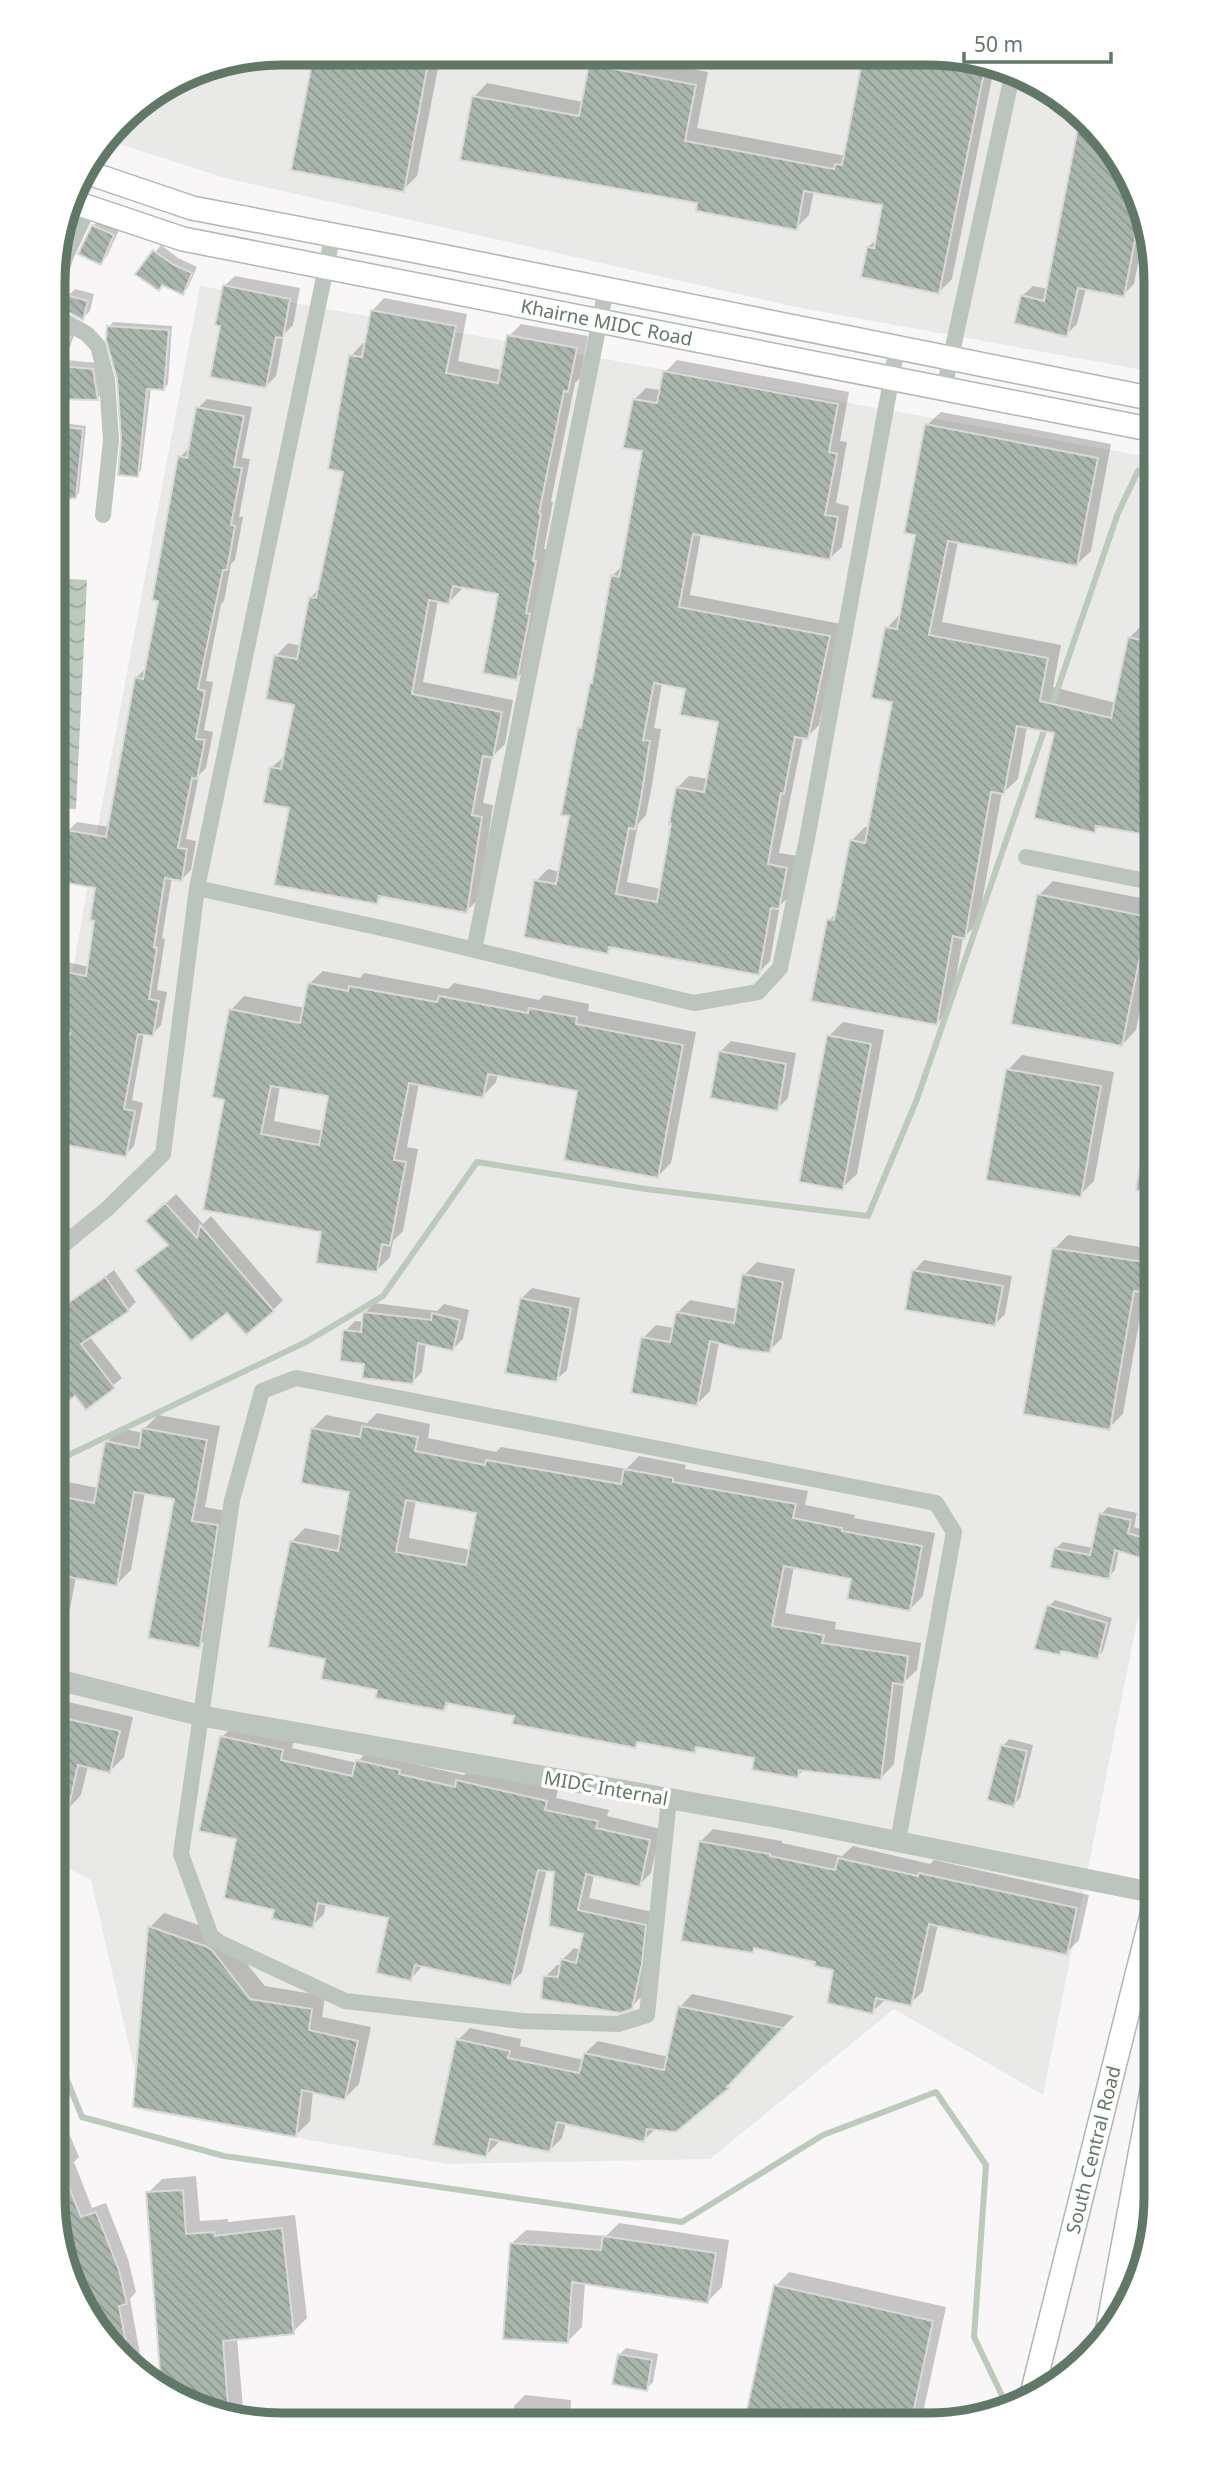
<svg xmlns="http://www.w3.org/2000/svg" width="1209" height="2478" font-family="'Noto Sans',sans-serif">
  <defs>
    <pattern id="water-waves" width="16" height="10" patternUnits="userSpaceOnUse" patternTransform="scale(1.75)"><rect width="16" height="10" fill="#bccabc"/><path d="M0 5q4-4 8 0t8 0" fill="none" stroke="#9ca99d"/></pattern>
    <pattern id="building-back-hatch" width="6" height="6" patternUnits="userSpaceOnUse" patternTransform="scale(1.75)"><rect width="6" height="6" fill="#a9b6ac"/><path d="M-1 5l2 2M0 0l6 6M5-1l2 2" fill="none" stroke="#8d9990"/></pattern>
  </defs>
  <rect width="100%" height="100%" fill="#f9f6f7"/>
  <!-- built -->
  <path fill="#e9e9e8" d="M281,53l691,4 107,52 47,57 23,55v150l-353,-64 -571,-129 -118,-38 23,-31 64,-39z
    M200,286l949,171 4,1084 -110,554 -149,-86 -184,150 -263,5 -303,-53 -53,-231 -32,-17 -2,-802 42,-240z"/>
  <!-- water -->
  <path fill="url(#water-waves)" d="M55,578l32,2 -11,229 -20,-1z"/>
  <!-- shadow -->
  <path fill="#0003" fill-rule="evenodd" d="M315,53h126l-24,123 -14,14 -110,-21z
    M601,54l17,1 90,17 -11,56 149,28 17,-100 109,1 22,11 -42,211 -13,13 -71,-45 10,-9 7,-34 -71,-13 -5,24 -13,13 -97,-26 -225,-105 13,-14 96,19 7,-37z
    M257,57l-11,11 -14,-6z
    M1082,113l44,53 21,51 -13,67 -11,11 -37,-7 -9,36 -11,11 -44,-39 11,-10 15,3z
    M100,219l20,9 -13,28 -7,6 -7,-36z
    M161,245l17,13 19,9 -9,20 -6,6 -19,-9 -5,5 -20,-15z
    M235,276l65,12 -7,37 -9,9 -8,42 -11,11 -43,-63 2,-38z
    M75,289l19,5 -4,17 -7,7 -15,-22z
    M384,298l83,16 -9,47 44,9 7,-34 12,-12 67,12 -8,42 -5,5 -24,118 2,1 -9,47h4l-19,117 -12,12 -17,-85 -38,-7 -1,4 -12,12 -11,-2 -15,82 90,18 -8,44 -13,13 -9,46 10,2 -14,94 -13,12 -82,-16 -8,7 -85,-95 -20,-39 14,-12 11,-53 -20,-47 12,-13 13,3 9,-48 10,-10 25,-117 6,-115 12,-13 3,1 6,-33z
    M55,315l21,15 -11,30 34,3 4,29 -6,7 -42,-2z
    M113,322l59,4 -4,58 -4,4 -13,-1 -10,83 -4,5 -14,-36 -4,-60 -10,-52z
    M677,360l172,32 -9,49 7,1 -11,61 13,3 -7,41 -12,11 -129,-24 -11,61 151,29 -22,101 -12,12h-4l-24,116 19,3 -8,40 -10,9 -10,56 -12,12 -145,-27 -6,6 -71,-71 12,-12 12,3 11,-57 8,-87 5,-5 10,-42 18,-105 11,-11 21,-115 -10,-50 12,-12 15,2 4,-18zM662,683l25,5 33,33 -11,58 -20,-3 -11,11 -17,102 -34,-7 11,-58 8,-9 6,-30 9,-56 -7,-1z
    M207,399l45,8 -10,51 8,1 -11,58h4l-8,43 -4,4 -7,37 -3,3 -15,77 7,1 -9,48 9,2 -7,36 -7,7 -13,64 10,2 -5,29 -9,9 -10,-2 -10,61 3,1 -8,51 10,2 -6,33 -9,9 -8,-1 -12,67 11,3 -9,43 -9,9 -45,-145 -23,-4 -1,-146 7,1 5,-30 9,-9 32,5 27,-149 9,-9 15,-69 20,-143 9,-9 9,-40zM62,880l35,7 -1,33 -7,47 -30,-7 6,-55h-6z
    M941,412l170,32 -20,107 -14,13 -119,-23 -16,81 119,23 -8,42 63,16 13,-65 14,-14 7,2 1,208 -50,-9 -7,6 -38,-99 -29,-6 -9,53 -14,13h-2l-24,131 -15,15 -13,72 -14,14 -107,-104 9,-9 13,-70 14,-14 5,1 24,-127 -7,-73 13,-14 17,-80 10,-109z
    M55,422l31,4 -7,67 -4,4h-9l1,40 -4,3 -8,1z
    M1053,881l98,19v54l-15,76 -14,15 -83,-150z
    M323,971l37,7 4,-5 84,16 6,-6 85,17 5,-5 45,9 -1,7 108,21 -25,131 -13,13 -79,-86 -81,-16 -2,8 -13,14 -64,-13 -12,64 11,2 -15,82 -10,10 -3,16 -13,13 -54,-39 -97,-133 5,-88 13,-14 61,12 4,-24zM280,1086l50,9 -6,36 -50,-10z
    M843,1022l41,8 -27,144 -15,14 -13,-152z
    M731,1041l65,12 -8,45 -11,11 -56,-58z
    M1022,1055l92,17 -20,109 -14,14 -72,-125z
    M1152,1105v86l-14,-3z
    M176,1194l27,30 8,-8 72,84 -10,10 -46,1 -90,-41 32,-27 -11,-32z
    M1068,1235l84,14v27l-6,7 -23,131 -14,14 -55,-179z
    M924,1260l88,16 -7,38 -10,10 -81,-53z
    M757,1262l38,7 -13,69 -13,13 -50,-9 -9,49 -13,13 -54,-66 13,-13 18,3 3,-15 13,-13 48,9 6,-34z
    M114,1270l22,32 -8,8 -39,26 33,42 -36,30 -11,-15 -17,14v-94z
    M532,1288l48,10 -13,72 -11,10 -35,-81z
    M374,1303l63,8 7,-7 25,6 -6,29 -10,10 -27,-6 -4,29 -10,10 -46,-20 -21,-31 10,-10 9,1 1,-9z
    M377,1413l53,11 -2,14 68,14 5,-5 125,22 13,-13 47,9 -1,4 123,22 -3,14 50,10 -1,3 81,15 -12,63 -13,13 -57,-32 -59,-11 -9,47 51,9 -1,7 86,14 -4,27 -13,12 -10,82 -13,14 -76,-9 -8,7 -41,-20 -57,-10 -5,5 -54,-10 -5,5 -119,-31 -66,-13 -6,7 -65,-20 -52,-32 -36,-115 14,-14 38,8 8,-45 -39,-62 14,-14 41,8zM416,1500l62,12 -7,38 -62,-12z
    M158,1415l62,11 -15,81 26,5 -18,121 -14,13 -23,-148 -31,-6 -14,78 -14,14 -41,-8 -6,33 -12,12v-141l40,8 9,-46 13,-14 23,5 1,-4z
    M1108,1507l29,6 -3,14 19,6 1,27 -35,-11 -4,21 -7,7 -52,-29 7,-6 30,6 8,-34z
    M1055,1600l57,18 -9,33 -6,6 -34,-7 -4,4 -10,-48z
    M59,1688l8,2 -3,11 69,16 -9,40 -14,14 -22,-5 -7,29 -14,15 -8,-2z
    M234,1725l60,14 -2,9 65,15 12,-14 41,14 54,12 6,-6 88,20 -2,9 53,12 -2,6 54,13 -10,44 -12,12 -45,-10 -5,23 68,15 -14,82 -12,12 -86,-30 12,-12h5v-5l12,-12 7,2 4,-17 -29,-62 -9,-2 -25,103 -12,12 -87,-19 -12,14 -21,-62 -64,-14 -2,11 -12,12 -36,-18 -37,-70 -17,-101z
    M1009,1739l24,6 -13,53 -7,7 -10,-59z
    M713,1829l69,12v2l60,13 11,-10 77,18 4,-4 155,35 -10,45 -13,13 -128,-29 -15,67 -13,13 -24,-5 -14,13 -37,-44 -18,-7 -61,-14 -4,4 -52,-109z
    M164,1913l55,19 6,5 40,49 60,10 -3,21 49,10 -12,57 -14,14 -32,-7 -3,30 -14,14 -146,-208z
    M692,1994l102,22 -66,70 -53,44 -19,-2 -12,12 -78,-17 -4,15 -12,12 -51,-11 -1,4 -12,12 -28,-115 12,-12 51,11 -1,7 64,14 1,-7 13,-12 71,16 11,-50z
    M68,2131l11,26 -5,5 18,46 14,-5 22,56 8,33 -6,7 14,77 -14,-7 -30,-36 -40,-76v-123z
    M196,2176l4,45 28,-2v3l67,-7 12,103 -14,14 -56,6 7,81 -2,2h-5l-74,-36 -15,-192 14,-14z
    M619,2223l110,17 -7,47 -14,14 -123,-19 -3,45 -14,14 -57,-97 15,-14 80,6z
    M789,2272l157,35 -22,101 58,10 -236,1 30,-133z
    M626,2348l32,6 -5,28 -7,7 -27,-34z
    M525,2395l46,5 -1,20h-57l1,-14z"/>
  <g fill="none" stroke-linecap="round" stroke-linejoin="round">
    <!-- stream -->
    <path stroke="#bccabc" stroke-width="6" d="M1050,711l68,-198 20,-42 12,-1
      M58,1460l248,-118 77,-46 94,-134 169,27 222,27 49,-117 129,-374
      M60,2063l22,54 142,39 458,66 141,-87 113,-43 50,73 -12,172 34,71"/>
  </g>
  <!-- building -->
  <path fill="url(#building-back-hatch)" stroke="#dad9d9" stroke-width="2" fill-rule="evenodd" d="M314,53h116l-26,139 -113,-22z
    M863,56l109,1 14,6 -47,231 -78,-17 6,-30 7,1 8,-43 -78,-14 -7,39 -101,-19 1,-8 -237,-43 12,-64 107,20 10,-52 107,21 -11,56 149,28 1,-5 7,1z
    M1081,112l45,54 16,38 -18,93 -46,-9 -11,49 -53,-14 7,-28 23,6z
    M92,225l22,10 -13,30 -23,-11z
    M153,250l19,14 20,9 -9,22 -21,-10 -3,6 -24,-17z
    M223,285l67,14 -7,39 -7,-1 -10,51 -56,-11 10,-51 -5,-1z
    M66,295l22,6 -5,19 -18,-10 -3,-6z
    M371,310l85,16 -10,47 52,10 9,-48 70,13 -9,44 -4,-1 -25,122 2,1 -8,47h3l-10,52 4,1 -13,66 -34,-7 15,-79 -45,-8 -4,18 -20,-4 -17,94 90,18 -9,46 -10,-2 -11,59 10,2 -15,96 -88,-17 -2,8 -103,-19 15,-77 -26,-5 7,-36 11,2 13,-64 -28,-6 8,-44 23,4 12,-62 7,1 27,-126 -15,-3 21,-114 13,2z
    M107,326l62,4 -5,60 -17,-1 -9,88 -20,-2 3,-36 -4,-60 -11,-39z
    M55,328l15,9 -10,29 33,3 5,31 -43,-1z
    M663,371l175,33 -9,48 8,2 -12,61 13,2 -8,43 -137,-26 -14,73 151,29 -22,103 -13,-2 -11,57 -3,-1 -13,71 19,4 -8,41 -8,-1 -12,67 -150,-28 -1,7 -84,-17 10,-57 22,4 13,-68 -8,-1 17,-88 3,1 9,-45h2l19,-108 8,2 23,-126 -19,-3 10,-49 24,4zM654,683l31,6 -5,26 38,7 -14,70 -28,-5 -7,37h2l-14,78 -41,-8 13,-66 6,1 6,-31 9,-57 -7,-1z
    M196,407l48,9 -10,51 8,1 -11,57 4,1 -8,44h-4l-25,119 7,2 -9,48 9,1 -8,39 -5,-1 -14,70 9,1 -5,32 -17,-3 -11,69 3,1 -8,51 10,2 -6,35 -15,-2 -14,75 11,2 -9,46 -69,-14v-18l10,-47 -5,-1 8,-44 -13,-1v-62l29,6 8,-55 -4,-1 5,-32 -37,-7 9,-51 39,7 29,-160 8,2 15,-78 -6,-1 26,-144 9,2z
    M925,424l173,34 -21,108 -129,-25 -19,94 119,23 -8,43 71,17 17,-81 22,5 1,148 -9,44 -46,-8 -1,7 -61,-15 20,-85 -37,-7 -13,68 -13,-2 -26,147 -12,-3 -16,89 -126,-24 16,-82 7,1 16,-80 15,3 27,-141 -21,-4 14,-71 12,2 18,-94 -11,-2z
    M55,426l28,3 -7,69 -21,2z
    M1037,894l111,23 -26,129 -111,-22z
    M308,983l40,8 1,-5 88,16 2,-6 89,17 1,-5 48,9 -1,7 107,21 -25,133 -94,-18 13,-69 -89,-17 -5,24 -74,-15 -15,77 12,2 -16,84 -8,-2 -5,28 -61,-9 5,-31 -118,-22 21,-110 -12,-3 17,-88 71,14zM271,1086l57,10 -9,49 -58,-11z
    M827,1035l44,9 -28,146 -44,-8z
    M719,1051l67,13 -8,47 -68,-13z
    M1006,1069l95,17 -20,111 -95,-17z
    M1144,1143h8v50l-16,-3z
    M165,1203l32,35 3,-13 74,86 -28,24 -19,-22 -36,28 -56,-71 33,-25 -23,-24z
    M1052,1248l92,14 -4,30 -6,-1 -24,139 -87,-16z
    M912,1270l91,16 -8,40 -90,-16z
    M742,1274l41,8 -13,71 -30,-4 -30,-8 -13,65 -66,-13 10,-56 29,5 6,-30 58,11z
    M105,1277l24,34 -48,33 34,44 -29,22 -11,-14 -17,13v-99z
    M520,1298l51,10 -14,74 -52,-9z
    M363,1312l68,8 1,-7 28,7 -7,31 -35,-8 -5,41 -51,-6 2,-14 -24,-3 3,-31 18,2z
    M362,1426l56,11 -3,14 70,14 1,-5 135,24 3,-15 49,9v4l123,22 -3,14 49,10v3l80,15 -12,65 -63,-12 4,-20 -67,-13 -12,60 52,9 -2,8 86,13 -4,29 -11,-2 -12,97 -82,-10 -1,8 -46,-8 2,-12 -58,-11 -1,6 -58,-11 -1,6 -124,-24 2,-8 -68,-13 -2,8 -69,-13 2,-8 -56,-11 4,-20 -57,-12 22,-106 48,10 11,-59 -48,-9 10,-55 49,9zM406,1500l70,13 -10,52 -70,-13z
    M142,1428l65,12 -15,81 26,4 -18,123 -52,-10 26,-139 -40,-7 -17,94 -59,-11v-79l36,7 11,-62 34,7z
    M1099,1513l32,7 -3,13 25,8 1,21 -39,-12 -6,29 -59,-11 4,-20 36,7z
    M1047,1605l60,18 -9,36 -37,-8 -1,4 -26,-6z
    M59,1717l61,14 -10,42 -32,-8 -12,55 -7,-1z
    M220,1736l63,14 -2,10 71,16 4,-16 44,10 -1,4 56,13 1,-7 91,21 -2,9 53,11 -2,7 54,12 -10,47 -54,-13 -8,36 68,15 -4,39 -10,45 -12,4 -79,-14 2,-23 15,1 3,-18 15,4 7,-29 -34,-8 5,-54 -16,-2 -27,116 -96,-21 -4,16 -35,-8 12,-55 -70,-15 -5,25 -41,-9 2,-9 -50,-12 12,-59 -37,-8z
    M1001,1745l26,6 -13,56 -27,-7z
    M699,1841l71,13v2l65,14 3,-12 80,18 1,-3 158,35 -10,47 -138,-31 -18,82 -35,-8 -3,16 -46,-11 6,-33 -19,-4 1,-4 -61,-14 -1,5 -72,-12z
    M148,1926l57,20 7,4 38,49 62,10 -3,21 49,11 -13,59 -43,-10 -6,47 -163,-30z
    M678,2006l105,22 -56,59 2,1 -53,44 -29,-3 -3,13 -87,-20 -7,30 -60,-13 -4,18 -53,-12 23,-106 54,12 -2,7 71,15 5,-20 80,17z
    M60,2165l21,52 15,-5 23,58 8,34 -8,2 12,63 -48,-57 -23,-55z
    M183,2190l3,44 28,-2 1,4 67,-8 12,106 -71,7 6,77 -68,-34 -15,-192z
    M603,2236l113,17 -8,50 -136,-21 -4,61 -65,-4 7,-96 91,7z
    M774,2285l159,36 -21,97 -167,1z
    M618,2354l34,6 -5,31 -35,-7z"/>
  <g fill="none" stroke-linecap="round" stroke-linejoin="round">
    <!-- secondary casing -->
    <g stroke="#adb9b1" stroke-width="26">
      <g id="secondary">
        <path d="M83,171l109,37 214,41 743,149"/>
        <path id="s1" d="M70,201l113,38 966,190"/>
        <path d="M1106,2338l49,-264"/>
        <path id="s2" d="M1031,2398l124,-495"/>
      </g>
    </g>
    <!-- minor -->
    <path stroke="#bbc4bd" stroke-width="16" d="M55,296l10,-38 23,-50
      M55,312l2,5 30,17 11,12 9,34 4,60 -8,75
      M944,389l68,-313
      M1026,857l125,25
      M197,888l207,45 290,70 64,-11 22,-24 27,-129 90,-491
      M474,950l132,-661
      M57,1250l50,-41 56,-55 34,-266 136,-654
      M669,1799l-22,216 -29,9 -96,-3 -177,-20 -133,-62 -31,-85 51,-354 30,-109 34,-13 640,125 18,29 -56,309"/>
    <!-- tertiary -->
    <path stroke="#bbc4bd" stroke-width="21" d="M59,1680l143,36 583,103 370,74"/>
    <!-- secondary -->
    <use href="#secondary" stroke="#fff" stroke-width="23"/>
  </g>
  <g text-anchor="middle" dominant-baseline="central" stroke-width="7" stroke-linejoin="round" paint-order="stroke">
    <!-- street labels -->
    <g font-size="19" fill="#607967" stroke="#fff">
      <text stroke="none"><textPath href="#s1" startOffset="551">Khairne MIDC Road</textPath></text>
      <text transform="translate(606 1788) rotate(10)">MIDC Internal</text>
      <text stroke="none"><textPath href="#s2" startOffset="256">South Central Road</textPath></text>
    </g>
  </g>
  <!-- crop -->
  <path d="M0 0H1209V2478H0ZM281 65H928A216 216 0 0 1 1144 281V2197A216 216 0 0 1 928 2413H281A216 216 0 0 1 65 2197V281A216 216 0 0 1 281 65Z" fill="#fff" fill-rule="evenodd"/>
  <path fill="none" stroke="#607967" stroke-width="9" d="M281 65H928A216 216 0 0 1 1144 281V2197A216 216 0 0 1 928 2413H281A216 216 0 0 1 65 2197V281A216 216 0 0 1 281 65Z"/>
  <!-- scale -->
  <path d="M964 52v10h147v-10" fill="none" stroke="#607967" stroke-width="3.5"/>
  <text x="974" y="52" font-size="21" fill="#607967" stroke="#ffffff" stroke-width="5" paint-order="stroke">50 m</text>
</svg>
